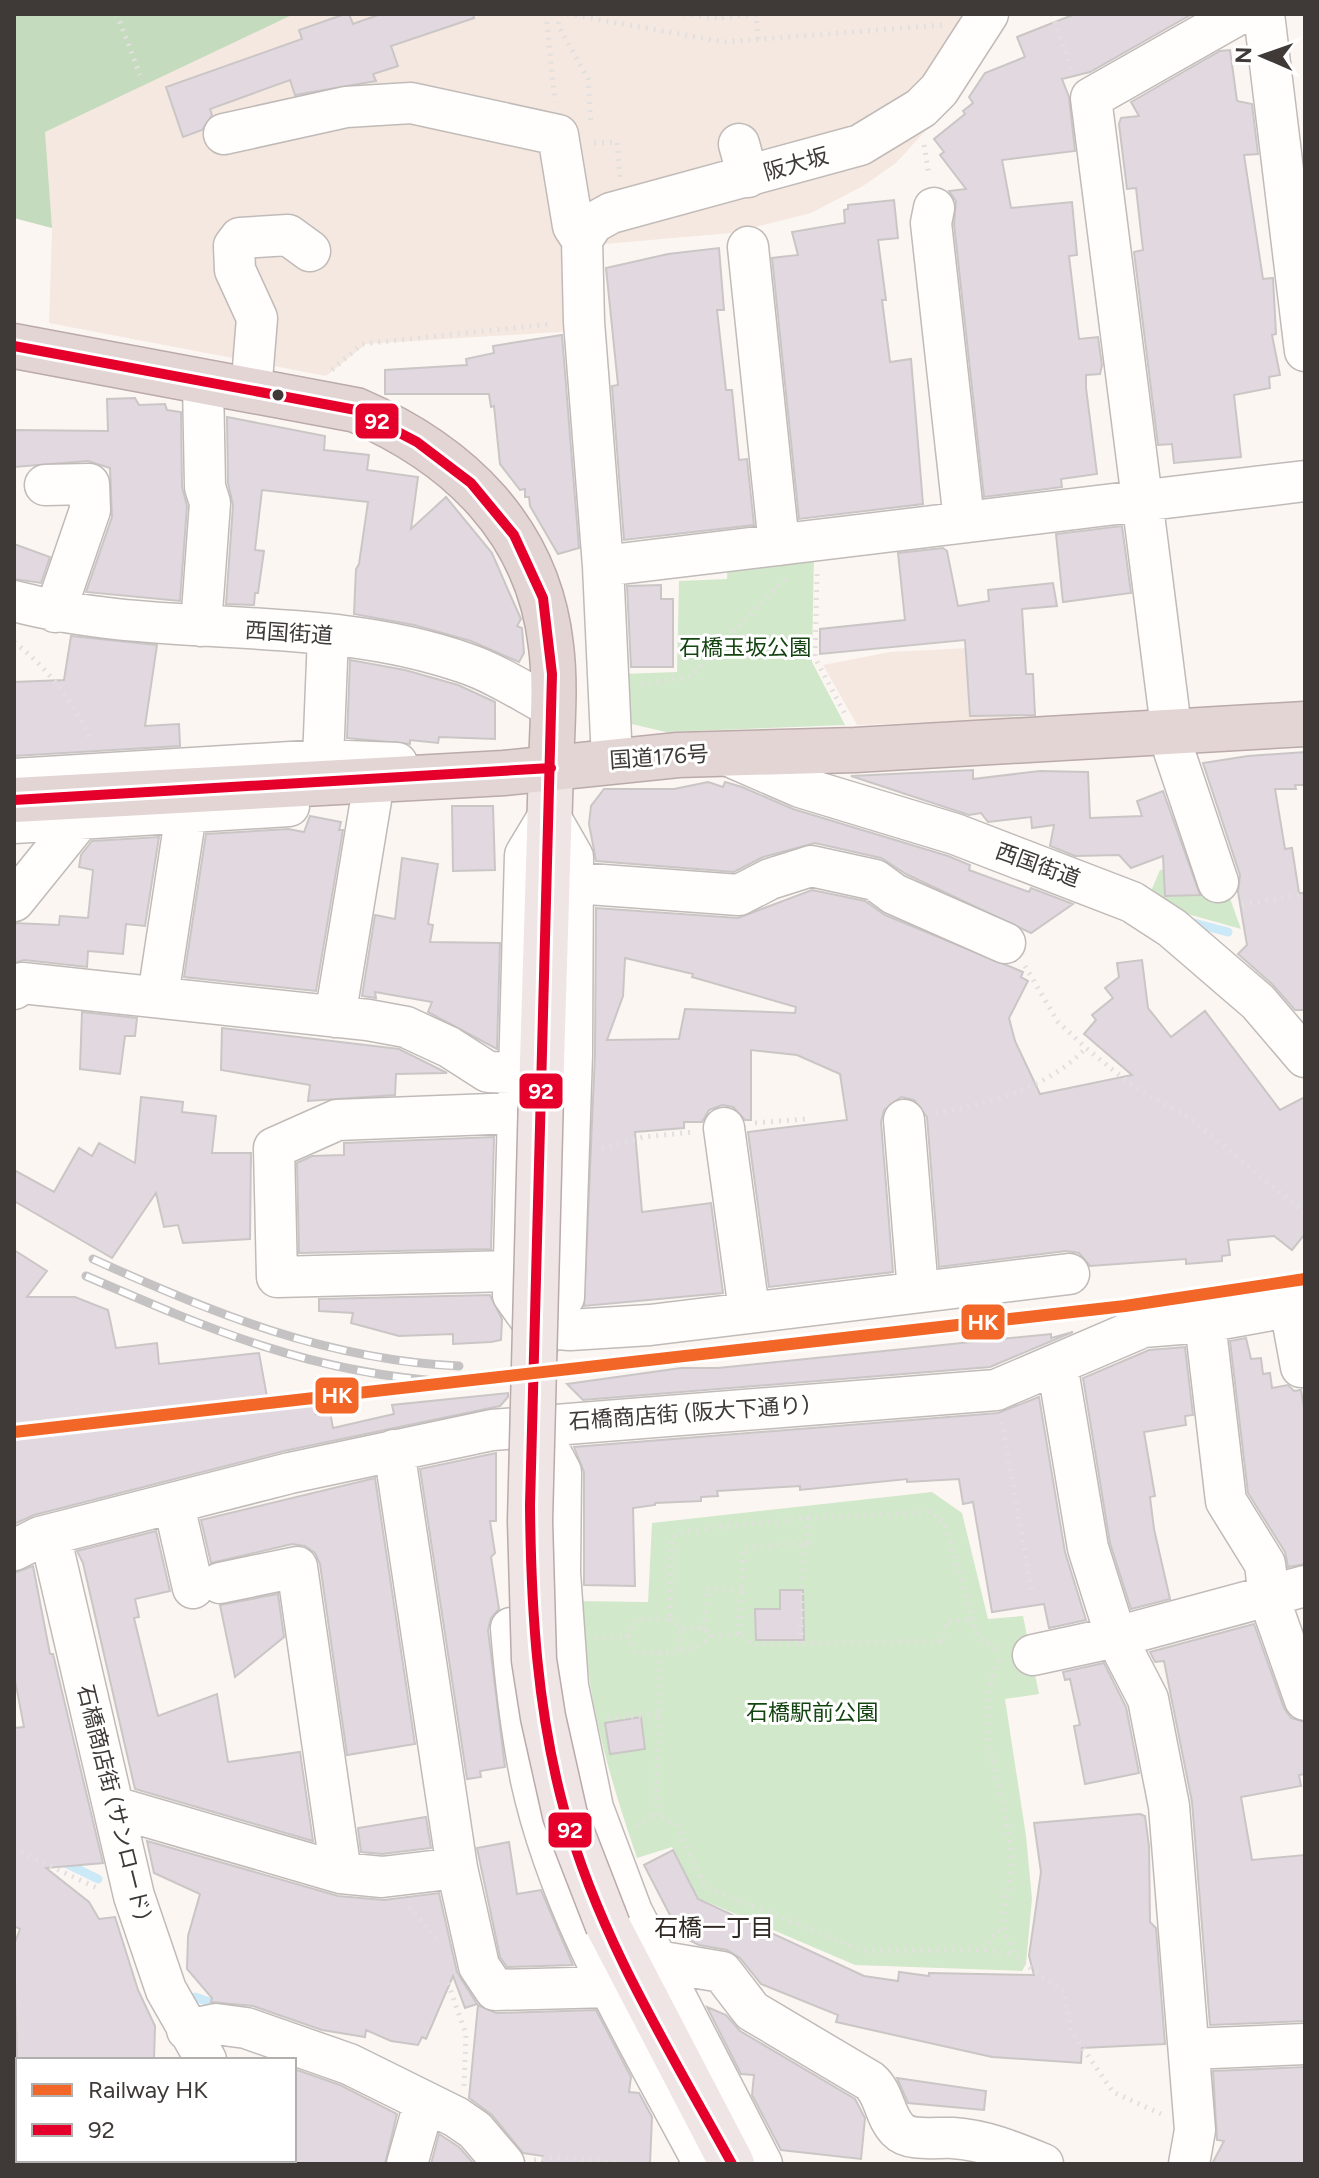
<svg xmlns="http://www.w3.org/2000/svg" width="1319" height="2178" font-family="Figtree,'Noto Sans JP',sans-serif">
  <rect width="100%" height="100%" fill="#fcf6f2"/>
  <!-- built -->
  <path fill="#f5e8e0" d="M14,14h995l-48,78 -65,71 -33,23 -52,27 -80,20 -126,11 -11,17 -20,70 -208,13 -40,32 -277,-53 3,-95 -38,-10z
    M1008,646l4,73 -155,6 -34,-60 67,-13z"/>
  <!-- green -->
  <path fill="#d2e8ca" d="M814,555l-2,107 33,63 -179,7 -43,-10 -2,-48 56,-2 2,-91 48,-2 1,-17z
    M1207,861l20,29 14,39 -57,-16 -33,-22 9,-21z
    M932,1492l30,21 26,106 35,-3 16,78 -34,5 21,137 6,63 -6,65 -4,7 -167,-6 -157,-67 -26,-51 -35,11c-16,-47 -31,-94 -41,-142 -9,-39 -9,-77 -21,-115l73,1 4,-79z"/>
  <!-- forest -->
  <path fill="#c4dcbd" d="M14,14h280l-249,118 7,96 -38,-10z"/>
  <g fill="none" stroke-linecap="round" stroke-linejoin="round">
    <!-- stream -->
    <path stroke="#cce9f7" stroke-width="9" d="M1190,922l38,10
      M61,1861l37,18
      M195,1997l17,6"/>
  </g>
  <!-- building -->
  <path fill="#e2d8e0" stroke="#cac6c6" stroke-width="2" fill-rule="evenodd" d="M345,14h4l4,10 28,-10h92l1,4 -83,28 7,20 -25,8 3,7 -81,14 -5,-15 -80,29 2,6 -10,15 -19,7 -17,-50 136,-48 -3,-9z
    M1075,14h117l-102,58 -28,7 7,18 6,54 -73,9 9,48 61,-6 5,53 -8,1 10,83 19,-2 4,28 -2,9 -14,1v13l11,86 -36,5 1,8 -78,10 -30,-273 2,-23 -7,-10 17,-2 -26,-34 4,-3 -10,-13 31,-25 -2,-3 10,-8 -4,-6 16,-24 40,-16 -8,-20z
    M1230,50l7,51 15,3 6,50 -14,1 19,124 10,-1 3,56 -4,1 8,40 -11,2 1,11 -36,7 7,62 -67,6 -2,-19 -14,1 -24,-193 9,-2 -7,-62 -9,1 -8,-65 2,-6 18,-2 -8,-14 89,-51z
    M894,200l4,38 -20,2 8,60h-4l8,62 21,-3 12,145 -124,15 -27,-261 26,-3 -6,-23 53,-9 -1,-13 4,-1v-4z
    M719,248l5,62h-7l9,80h6l7,70 8,-1 7,66 -130,15 -12,-154 6,-1 -12,-117 62,-14z
    M562,335l17,213 -21,6 -28,-48 -1,-9h-4v-8l-5,1 -20,-26 -6,-58 -3,1 -2,-13h-104v-24l82,-5 -1,-6 28,-6 -1,-7z
    M135,398l4,7 26,-1 2,6 14,2 1,75 5,19 -7,95 -94,-9 26,-75 -2,-49 -22,-7 -74,6 1,-37 93,1 -1,-32z
    M227,417l98,19 -1,14 45,5 -2,15 51,7 -7,52 35,-32 46,56 16,37 13,29 -4,7 5,2 2,25 -5,9 -48,-21 -57,-16 -60,-11 2,-45 3,-5 9,-62 -106,-12 -7,60 9,1 -6,42h-3l-1,12 -28,-1 7,-99 -5,-22z
    M1122,526l9,67 -68,9 -7,-68z
    M14,544l36,13 -9,26 -27,-4z
    M943,548l4,3 11,55 31,-5 -1,-11 65,-7 4,23 -35,3 4,65h7l2,41 -65,1 -5,-76 -145,14v-25l85,-9 -7,-67z
    M661,585v14h12v68h-42l-4,-81z
    M71,636l86,9 -12,81 34,-2 1,22 -166,10v-74l50,-2z
    M350,660l55,10 53,15 37,17v37l-56,-2 -1,6 -28,-3v4l-63,-6z
    M1305,752v33h-10l1,4h-21l10,60 7,-1 7,45h6v117h-10l-22,-25 -35,-31 9,-9 -9,-53 2,-17 -37,-112 45,-7z
    M973,770v9l67,-8 48,1 2,46 52,-2 -5,-15 26,-10 37,104 -35,1 -2,-40 -32,12 -12,-13 -44,1 -25,-10 4,-21 -22,3 -1,-11 -43,5 -7,-9 -12,2 -118,-39z
    M708,782l15,5 2,-5 17,5 51,22 155,47 22,9 -1,5 60,22 2,-4 42,16 -42,29 -125,-59 -25,-16 -66,-15 -52,14 -29,15 -138,-11 -7,-37 2,-18 13,-17h70z
    M452,806h41l2,64 -42,1z
    M310,816l31,6 -2,8h4l-27,161 -132,-14 22,-143 82,-5 16,3z
    M159,837l-14,89 -19,-2 -3,30 -35,-3 -1,16 -63,-7 -10,3v-40l45,2 1,-9 28,2 5,-48 -14,-3 2,-12 11,-14z
    M402,858l36,6 -10,60 5,1 -3,17 70,1 -3,106 -69,-37 4,-10 -57,-10 1,6 -14,-2 13,-81 20,4z
    M812,890l53,11 20,14 138,57 -2,5 7,4 -19,37 6,23 25,53 92,-19 -48,-41 12,-14 -4,-5 21,-17 -8,-10 14,-11 -2,-14 25,-3 6,48 23,29 34,-26 75,99 25,-13v137l-13,16 -18,-14 -46,4 2,15 -8,1v5l-36,3v-5l-96,7 -11,-13 -13,-2 -127,16 -12,-150 -13,-17 -13,-3 -17,13 -3,12 12,150 -124,15 -21,-155 99,-12 -7,-46 -43,-19 -46,-5v70h-6l-12,-13 -11,-2 -13,5 -7,12h-18v6l-49,4 7,80 69,-9 12,90 -139,13 11,-252 1,-146 142,10zM625,958l68,16 -1,3 104,30 -1,6 -110,-4 -6,30 -72,1 16,-44z
    M82,1012l55,6 -2,18h-10l-5,38 -40,-5z
    M222,1028l177,21 48,24 -51,1 -1,21 -87,6 2,-16 -89,-15z
    M141,1097l42,5 -1,10 34,4 -4,37h39l-1,86 -67,4 -5,-18 -14,2 -8,-34 -44,65 -98,-57v-31l40,22 25,-44 13,8 7,-13 36,20z
    M494,1137l-3,112 -192,4 -2,-90 15,-7 32,-1v-12z
    M14,1250l33,21 -20,26h48l33,13 8,38 41,-5 2,21 100,-11 10,55 46,-6 1,12 14,-2 3,16 61,-14 -2,-9 116,-12v4l-8,9 -216,45 -250,64 -20,9z
    M490,1295l12,24 -1,21 -10,2 -38,2v-10l-54,2 -48,-13 2,-10 -34,-2v-12z
    M1073,1332l-83,35 -407,33 -16,-16 114,-16h37l333,-34v4z
    M1246,1338l5,21 10,-1 2,16 7,-1 2,15 16,-3 6,6 7,-1 4,24v150l-17,3 -3,-15 -37,-59 -18,-152z
    M1185,1347l8,68 -8,1 1,9 -42,7 11,64 -5,1 4,32 16,70 -39,10 -21,-66 -27,-165 66,-28z
    M1039,1397l26,155 21,68 -37,8 -5,-24 -52,8 -19,-110 -10,2 -4,-25 -52,3v-3l-107,11v-4l-83,5 1,5 -17,1v4l-46,2v2l-22,3 2,78 -51,-1v-113l-10,-25 424,-34z
    M496,1453v68h-6l5,32 -4,4 8,52 -8,9 -3,12 17,137 -25,4 1,6 -14,2 -47,-310z
    M375,1478l40,266 -68,11 -27,-191 -5,-11 -10,-7 -13,-2 -81,19 -10,-43z
    M156,1531l14,60 -35,8 4,18 -5,1 24,98 59,-22 11,68 72,-10 13,89 -178,-52 -52,-226 -6,-12z
    M33,1566l17,88h3l50,209 -57,5 43,34 10,17 16,-2 23,73 17,36 -1,34h-137l-3,-115 6,-16 -6,-3v-198l10,-1 -10,-52v-102z
    M780,1590h23l1,50h-48l-1,-31h25z
    M278,1594l6,43 -49,40 -15,-72z
    M1254,1624l30,84 7,10 14,4v52l-6,1 2,11 -60,11 11,63 53,-5v166l-95,4 -18,-223 -28,-141 -9,1 -5,-10z
    M1104,1663l22,44 13,66 -54,11 -11,-58 6,-1 -10,-46 -5,1 -2,-8z
    M641,1717l4,32 -35,5 -5,-31z
    M1140,1814l5,2 4,30 1,76 6,6 9,116 -83,4 -1,15 -89,-6 -156,-35 2,-7 -77,-31 -21,-26 -13,-8 -28,-5 -32,-16 -3,-5 7,-7 -27,-52 29,-15 25,49 166,77 34,5 1,-9 30,4v-3l105,2 -5,-19 12,-84 -7,-49z
    M426,1817l5,31 -49,6 -21,-2 -3,-24z
    M147,1841l191,55 46,4 55,-7 18,79 20,32 -12,4 -12,-32 -27,63 -4,-2 -4,8 -27,-4 -25,-11 -1,7 -43,-7 -69,-24 -42,-4 1,-4 -25,-29 1,-33 12,-42 -46,-21z
    M509,1842l8,52 24,-4 32,75 -66,2 -7,-10 -23,-109z
    M478,2005l18,8 100,-3 35,67 -2,15 10,1 13,24 -2,47h-108l1,-8 -20,-3 -31,-38 -23,-17z
    M707,2007l19,8 14,16 115,68 10,19 -4,41 -80,-9 -29,-55 2,-20 -13,-1z
    M1305,2067v97h-93l12,-23 -7,-1 -4,-69z
    M294,2069l46,16 57,29 -12,50h-90z
    M897,2078l89,13 -2,19 -76,-7z
    M439,2134l20,13 15,17h-43z"/>
  <g fill="none" stroke-linecap="round" stroke-linejoin="round">
    <!-- minor casing -->
    <g stroke="#c0bbb8" stroke-width="43">
      <path id="minor" d="M1264,14l41,337
        M224,134l122,-27 65,-4 147,32 15,91 9,14
        M739,144l9,33
        M934,208l-3,15 33,298
        M748,247l31,298
        M251,392l6,-74 -22,-48 -1,-24 6,-8 48,-3 22,16
        M45,485l44,-1 1,26 -35,102
        M603,566l702,-85
        M14,601c147,39 306,11 451,62 30,10 59,29 87,44
        M201,626l9,-123 -5,-16 -2,-104
        M722,753l78,34 155,47 177,68 40,26 86,74 47,55
        M323,760l5,-124
        M612,760l-9,-194 -19,-244 -2,-82 11,-17 18,-10 249,-68 61,-37 18,-18 49,-76
        M14,779l309,-19 74,3
        M14,823l275,-17
        M1218,882l-44,-131 -83,-653 148,-84
        M575,883l164,12 31,-16 41,-13 64,14 19,14 111,49
        M14,901l67,-83
        M14,989l8,-6 346,37 38,7 43,20 39,25 29,1
        M158,996l28,-183
        M335,1017l36,-217
        M904,1120l14,171
        M724,1128l25,182
        M513,1271l-236,6 -3,-129 63,-28 180,-7
        M1290,1307l11,60
        M545,1322l13,7 12,1 80,-5 419,-51
        M1205,1322l21,179 39,63 4,34 36,102
        M538,1345v-15l-25,-35 12,-440 24,-40 24,42 -1,197 -8,243 -26,33
        M1057,1364l31,184 28,89 32,62 21,107 26,324 -6,34
        M536,1425l25,47 -1,101 8,113 25,122 39,104 130,252
        M394,1450l63,418 22,98 16,24 115,-3
        M174,1505l19,83
        M50,1535l84,361 32,94 40,70
        M14,1550l26,-13 250,-64 202,-43 504,-40 147,-63 62,-5 100,-18
        M220,1583l77,-16 44,306
        M511,1628c4,51 10,102 20,152 30,137 108,261 173,384
        M1033,1655l83,-18 189,-51
        M114,1807l227,66 41,4 75,-9
        M657,1961l65,11 30,39 118,70c15,13 14,35 28,49 11,12 40,7 55,8 32,2 61,14 90,26
        M187,2030l29,-6 30,4 103,36 107,53 19,13 29,34
        M1190,2049l115,-5
        M14,2115l4,19
        M269,2160l3,4
        M407,2164l17,-60"/>
    </g>
    <!-- major casing -->
    <g stroke="#baaaa9" stroke-width="47">
      <path id="major" d="M541,1095l10,-327
        M608,1926l124,238"/>
    </g>
    <!-- highway casing -->
    <g stroke="#baaaa9" stroke-width="47">
      <path id="highway" d="M14,346l342,64c102,44 182,119 195,236 5,39 1,82 0,122
        M14,800l490,-27 174,-18 177,-5 450,-26"/>
    </g>
    <!-- path -->
    <path stroke="#e2e0df" stroke-width="5" stroke-dasharray="2 6" stroke-linecap="butt" d="M117,14l23,61
      M546,14l9,88
      M560,14l-2,11 30,54 3,47
      M567,14l157,28 218,-17
      M683,14l35,4
      M719,14l-1,4 38,-4
      M1052,14l21,59
      M758,39l-2,-25h4
      M594,143l23,-1 3,35
      M924,145l5,30
      M332,370l30,-26 189,-20
      M817,574l-2,84 31,58
      M14,642c34,26 59,60 77,98
      M641,685l50,-9 97,-100
      M1242,905l63,-11
      M1025,966l33,56 28,26 48,39 54,30 117,96
      M936,1113c54,-10 111,-24 150,-65
      M755,1123l50,-4
      M602,1149l41,-12 51,-5
      M1002,1422l30,172
      M670,1619l10,9h24l8,8 28,-2 11,10 190,-3 6,-19 24,-3
      M704,1628l3,-39 35,1
      M740,1634l3,-86 59,-5
      M627,1637l8,15c25,2 59,2 77,-16
      M596,1638l31,-1 9,-18h34l2,-81 11,-7 125,-13 122,-6 14,10 34,116 22,13
      M801,1643l1,-100h5l1,-25
      M680,1649v-21
      M660,1653l-4,161 21,11 28,62 159,64 120,-1 31,5
      M999,1660c-30,58 6,131 12,192 2,26 -10,54 -6,79 5,30 37,44 59,60l7,40 42,61 48,22
      M607,1718l51,-4
      M636,1826l20,-12
      M14,1849l83,39
      M409,1907l28,32
      M984,1950l13,-19h8
      M448,1983l18,51 -2,52
      M534,2160l22,-3 76,7"/>
    <!-- minor -->
    <use href="#minor" stroke="#fffefd" stroke-width="40"/>
    <!-- major -->
    <use href="#major" stroke="#eee5e4" stroke-width="44"/>
    <!-- highway -->
    <use href="#highway" stroke="#e2d5d4" stroke-width="44"/>
    <!-- rail casing -->
    <g stroke="#c4c2c2" stroke-width="9">
      <path id="rail" d="M93,1259c119,54 234,101 366,107
        M86,1276c125,54 225,97 363,106"/>
    </g>
    <!-- rail -->
    <use href="#rail" stroke="#fff" stroke-width="6" stroke-dasharray="18" stroke-linecap="butt"/>
    <!-- major-bridge casing -->
    <g stroke="#baaaa9" stroke-width="47" stroke-linecap="butt">
      <path id="major-bridge" d="M541,1095l-11,426 4,139 9,57 22,98 43,111"/>
    </g>
    <!-- major-bridge -->
    <use href="#major-bridge" stroke="#eee5e4" stroke-width="44"/>
    <!-- bus-1 casing -->
    <g stroke="#fff" stroke-width="16">
      <path id="bus-1" d="M14,346l342,64 61,32 54,41 43,52 29,63 9,76 -22,831c1,104 7,207 35,308 34,125 105,238 167,351
        M14,800l537,-32"/>
    </g>
    <!-- bus-1 -->
    <use href="#bus-1" stroke="#e4002b" stroke-width="10"/>
    <!-- rail-1 casing -->
    <g stroke="#fff" stroke-width="18">
      <path id="rail-1" d="M14,1432l1111,-126 180,-27"/>
    </g>
    <!-- rail-1 -->
    <use href="#rail-1" stroke="#f26627" stroke-width="12"/>
  </g>
  <!-- markers -->
  <circle fill="#3f3a37" stroke="#fff" stroke-width="3" cx="278" cy="395" r="7"/>
  <g text-anchor="middle" dominant-baseline="central" stroke-width="6" stroke-linejoin="round" paint-order="stroke">
    <!-- street labels -->
    <g font-size="22" fill="#3f3a37" stroke="#fff">
      <text transform="translate(796 164) rotate(-16)">阪大坂</text>
      <text transform="translate(289 633) rotate(4)">西国街道</text>
      <text transform="translate(659 757) rotate(-4)">国道176号</text>
      <text transform="translate(1038 865) rotate(20)">西国街道</text>
      <text transform="translate(689 1413) rotate(-4)">石橋商店街 (阪大下通り)</text>
      <text transform="translate(114 1802) rotate(76)">石橋商店街 (サンロード)</text>
    </g>
    <!-- park labels -->
    <g font-size="22" fill="#144410" stroke="#fff">
      <text x="745" y="647">石橋玉坂公園</text>
      <text x="812" y="1712">石橋駅前公園</text>
    </g>
    <!-- neighbourhood labels -->
    <g font-size="24" fill="#312923" stroke="#fff">
      <text x="714" y="1927">石橋一丁目</text>
    </g>
  </g>
  <g stroke="#fff" stroke-width="3">
    <rect x="354" y="402" width="46" height="38" rx="8" fill="#e4002b"/>
    <rect x="518" y="1072" width="46" height="38" rx="8" fill="#e4002b"/>
    <rect x="960" y="1303" width="46" height="38" rx="8" fill="#f26627"/>
    <rect x="314" y="1376" width="46" height="39" rx="8" fill="#f26627"/>
    <rect x="547" y="1811" width="46" height="38" rx="8" fill="#e4002b"/>
  </g>
  <g font-size="22" text-anchor="middle" font-weight="bold" fill="#fff">
    <text x="377" y="429">92</text>
    <text x="541" y="1099">92</text>
    <text x="983" y="1330">HK</text>
    <text x="337" y="1403">HK</text>
    <text x="570" y="1838">92</text>
  </g>
  <!-- border -->
  <rect width="1319" height="2178" fill="none" stroke="#3f3a37" stroke-width="32"/>
  <!-- legend -->
  <rect x="16" y="2058" width="280" height="104" fill="#ffffff" stroke="#b2b0af" stroke-width="2"/>
  <rect x="32" y="2084" width="40" height="12" fill="#f26627" stroke="#b2b0af" stroke-width="2"/>
  <text x="88" y="2098" font-size="24" fill="#3f3a37">Railway HK</text>
  <rect x="32" y="2124" width="40" height="12" fill="#e4002b" stroke="#b2b0af" stroke-width="2"/>
  <text x="88" y="2138" font-size="24" fill="#3f3a37">92</text>
  <!-- north arrow -->
  <g transform="translate(1263 56) rotate(272)" stroke="#ffffff" stroke-width="6" paint-order="stroke">
  <path d="M0-6L14 30L0 20L-14 30Z" fill="#3f3a37"/>
  <text y="-12" font-size="22" font-weight="bold" text-anchor="middle" fill="#3f3a37">N</text>
  </g>
</svg>
